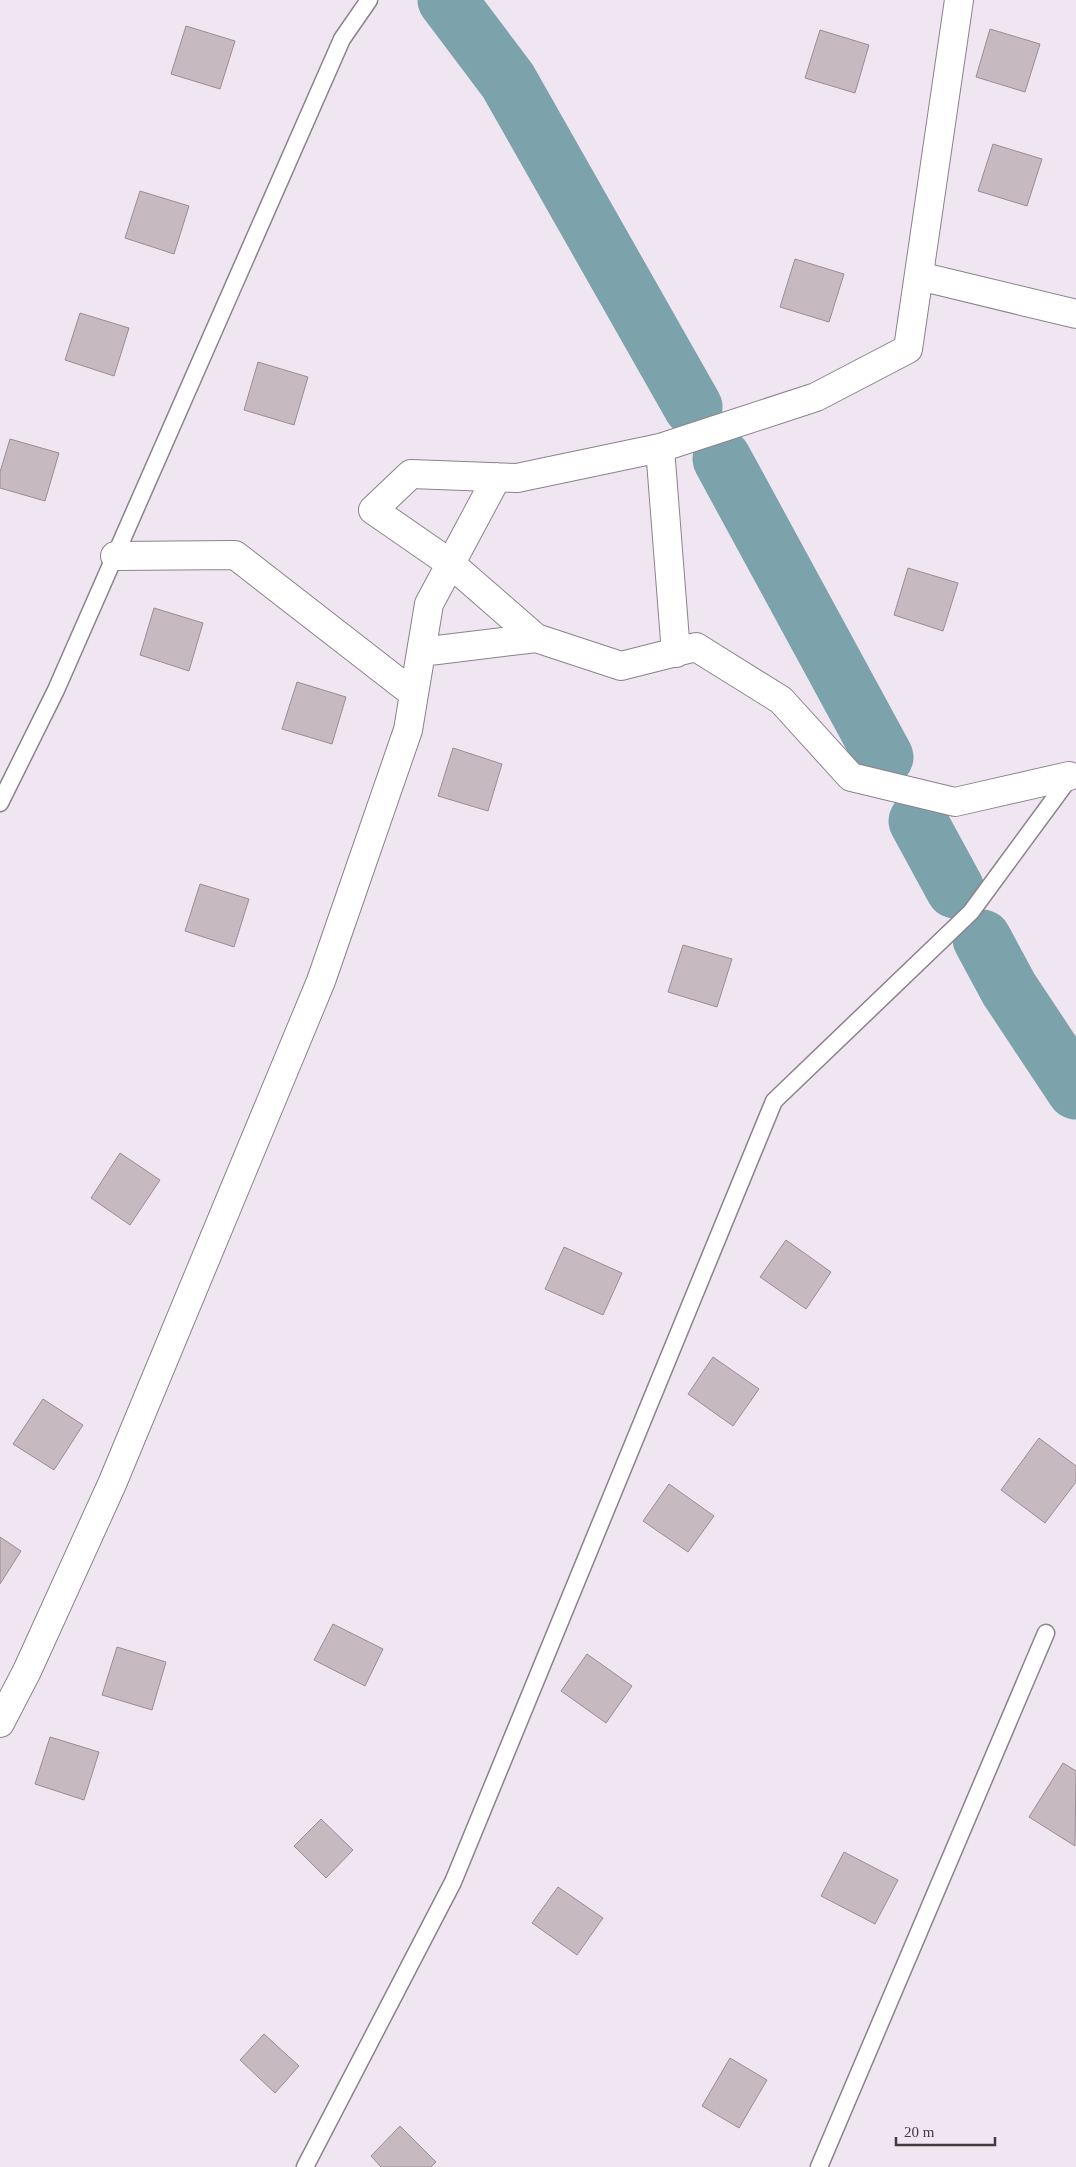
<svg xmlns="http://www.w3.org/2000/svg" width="1076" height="2167" font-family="'Times New Roman',serif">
  <rect width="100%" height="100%" fill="#f0e6f2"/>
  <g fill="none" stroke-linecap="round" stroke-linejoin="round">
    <!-- river -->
    <path stroke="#7ca3ab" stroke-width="59" d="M447,0l61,81 185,326
      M722,459l162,298
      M918,821l37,68
      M982,939l27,50 67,101"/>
  </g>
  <!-- building -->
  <path fill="#c7b9c0" stroke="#9a8d94" d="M186,26l49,15 -15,48 -49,-15z
    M990,29l50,15 -15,48 -49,-15z
    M820,30l49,15 -14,48 -50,-15z
    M993,144l49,15 -15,47 -49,-15z
    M140,191l49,15 -15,48 -49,-16z
    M795,259l49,15 -15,48 -49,-15z
    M80,313l49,15 -15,48 -49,-16z
    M258,362l50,15 -14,48 -50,-15z
    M10,439l49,14 -14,48 -45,-13v-16z
    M908,568l50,15 -15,48 -49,-16z
    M154,608l49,15 -14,48 -49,-16z
    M297,682l49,15 -14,47 -50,-15z
    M453,748l49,16 -14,47 -50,-15z
    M200,884l49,15 -15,48 -49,-16z
    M683,945l49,14 -15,48 -49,-15z
    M120,1153l40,27 -30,45 -39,-27z
    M786,1240l45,32 -25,37 -46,-32z
    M564,1247l58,26 -19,42 -58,-26z
    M713,1357l46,32 -26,37 -45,-32z
    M43,1399l40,26 -29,45 -41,-26z
    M1039,1438l37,28v16l-31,41 -44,-33z
    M669,1484l45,32 -26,36 -45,-31z
    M0,1537l21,14 -21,33z
    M333,1624l50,25 -18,37 -51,-26z
    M117,1647l49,15 -14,48 -50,-15z
    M587,1654l45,32 -26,37 -45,-32z
    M50,1737l49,15 -15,48 -49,-16z
    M1063,1763l13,8 -1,75 -46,-29z
    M321,1819l32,31 -27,28 -32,-32z
    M844,1852l54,28 -23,44 -54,-28z
    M558,1887l45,31 -26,37 -45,-32z
    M264,2034l35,32 -24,27 -35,-33z
    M730,2058l37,22 -28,48 -37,-22z
    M400,2126l36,36 -5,5h-50l-10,-11z"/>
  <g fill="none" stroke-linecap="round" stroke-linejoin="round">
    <!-- service casing -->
    <g stroke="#8b828c" stroke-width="19">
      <path id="service" d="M0,803l56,-113 286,-651 27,-39
        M305,2167l148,-285 321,-781 197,-189 100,-136
        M819,2167l227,-534"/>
    </g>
    <!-- minor casing -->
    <g stroke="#8b828c" stroke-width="30">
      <path id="minor" d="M919,276l157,38
        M660,448l16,205
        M115,556l120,-1 179,139
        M536,638l-85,-74 -78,-54 38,-36 106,4 143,-30 156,-51 92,-48 51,-349
        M421,652l115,-14 85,28 75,-19 85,53 70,77 104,25 114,-26
        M0,1723l27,-52 85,-187 209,-503 87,-251 21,-126 68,-127"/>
    </g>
    <!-- service -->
    <use href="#service" stroke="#fff" stroke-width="16"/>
    <!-- minor -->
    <use href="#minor" stroke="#fff" stroke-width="28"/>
  </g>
  <!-- scale -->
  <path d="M896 2137v8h99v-8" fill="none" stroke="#3f3b3f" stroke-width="2.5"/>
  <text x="904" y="2137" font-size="15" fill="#3f3b3f" stroke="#f0e6f2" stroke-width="4" paint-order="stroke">20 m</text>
</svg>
